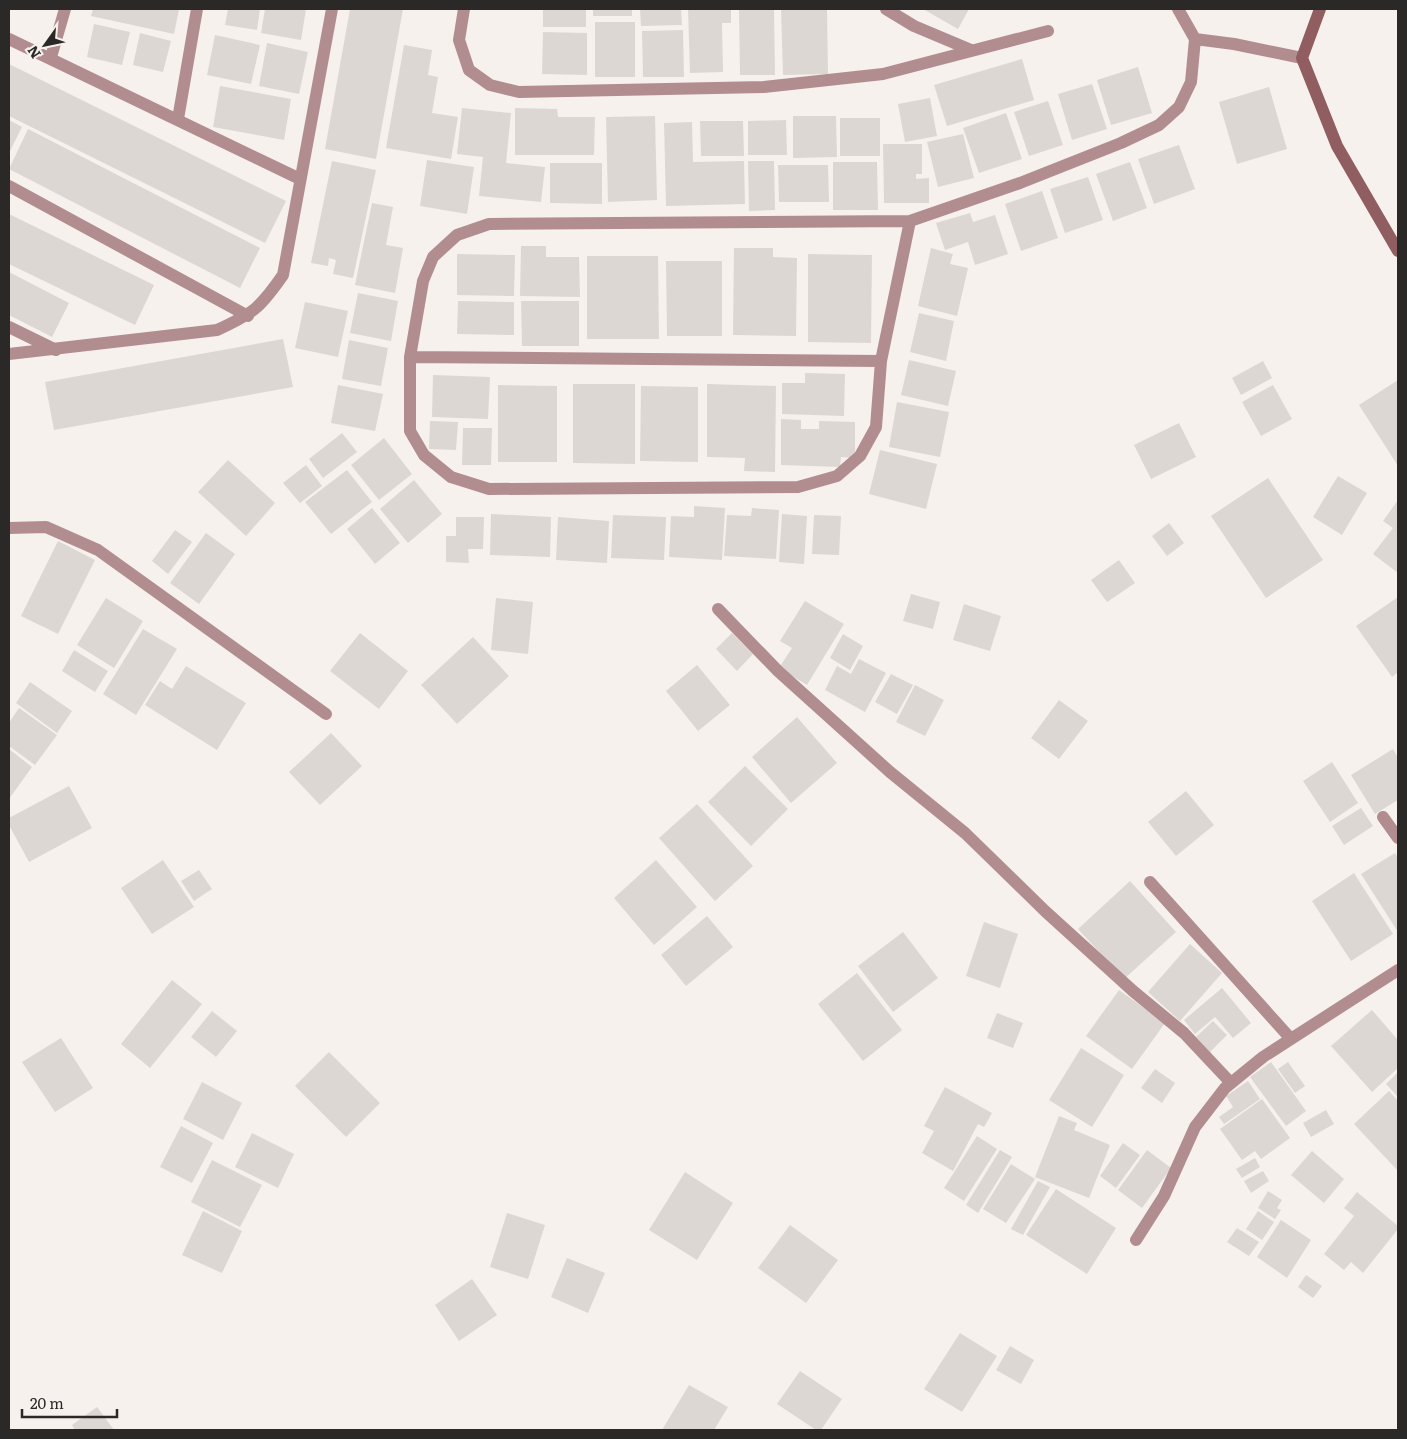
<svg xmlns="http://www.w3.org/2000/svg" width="1407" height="1439" font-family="Literata,serif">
  <rect width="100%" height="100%" fill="#f7f1ed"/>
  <!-- building -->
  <path fill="#dcd7d2" d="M93,9h86l-5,25 -83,-18z
    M228,9h32l-3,21 -32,-5z
    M265,9h41l-5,31 -40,-7z
    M350,9h53l-27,150 -51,-10z
    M543,9h43v18h-43z
    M593,9h39v7h-39z
    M640,9h41l1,16 -41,1z
    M688,9h43v14h-9l1,49 -33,1z
    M739,9h35l1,66h-35z
    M781,9h46l1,65 -45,1z
    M923,9h46l-11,20z
    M595,22h40v55h-40z
    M94,24l36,8 -8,33 -35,-8z
    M683,30l1,47h-41l-1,-46z
    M543,32l44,1v42l-45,-1z
    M140,33l31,8 -8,31 -30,-7z
    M215,35l45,10 -9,39 -44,-9z
    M267,43l41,9 -9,42 -40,-8z
    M404,45l28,5 -4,25 10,2 -6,36 26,4 -7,42 -65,-11z
    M1022,59l12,41 -87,26 -13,-41z
    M9,64l277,137 -21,42 -256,-127z
    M1138,67l14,46 -41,12 -14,-45z
    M1092,84l15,45 -35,11 -14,-46z
    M220,86l71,13 -7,41 -71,-13z
    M1269,87l18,62 -50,15 -18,-62z
    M930,98l7,38 -32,6 -7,-38z
    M1048,101l15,44 -34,11 -15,-44z
    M462,108l49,5 -5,50 39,4 -4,35 -62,-6 4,-39 -26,-3z
    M515,108l42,1 1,8h37l-1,38h-79z
    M1006,113l16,46 -43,14 -16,-45z
    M655,116l2,84 -49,2 -2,-85z
    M793,116h43l1,41 -44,1z
    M840,118h40v38h-40z
    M9,120l13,7 -13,26z
    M786,120l1,35h-39v-34z
    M700,121h43l1,35h-43z
    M692,122l1,40 51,-1 1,43 -79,2 -2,-83z
    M28,129l232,119 -20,40 -231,-119z
    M963,134l11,44 -36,9 -11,-45z
    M883,144h39v30h-6v5l13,-1v25h-45z
    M1179,145l16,44 -41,15 -16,-45z
    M427,160l47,7 -7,47 -47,-8z
    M332,161l44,9 -23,108 -20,-4 3,-14 -7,-2 -1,8 -17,-3z
    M748,161h26l1,49 -26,1z
    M833,162h44l1,48h-45z
    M1130,162l17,46 -34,13 -17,-47z
    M550,163h52v41l-52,-1z
    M778,165h50l1,37h-50z
    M1088,177l15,43 -38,13 -15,-44z
    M1042,191l16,47 -37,13 -16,-47z
    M372,203l21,4 -7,38 17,3 -8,45 -40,-8z
    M970,213l3,9 22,-7 13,39 -33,11 -7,-23 -23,8 -9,-27z
    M9,214l145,71 -19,40 -126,-61z
    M521,246h25v11h33l1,40 -60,-1z
    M734,248h39v9l24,1 -1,78 -63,-1z
    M931,248l22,6 -3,10 18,4 -11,48 -39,-10z
    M457,254l58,1 -1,41 -57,-1z
    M808,254l64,1 -1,88 -63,-1z
    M587,256h71l1,83h-72z
    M666,261h56v75h-55z
    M9,272l60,31 -17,34 -43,-22z
    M358,293l40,8 -7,40 -41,-8z
    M458,301l56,1v33l-57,-1z
    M521,301h58v45h-57z
    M305,302l43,9 -10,46 -43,-9z
    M919,313l35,8 -8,40 -36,-9z
    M283,339l10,48 -239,43 -9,-48z
    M349,340l39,8 -7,38 -39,-7z
    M909,360l47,11 -8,35 -47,-11z
    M1263,361l9,17 -31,17 -9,-17z
    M805,373l40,1 -1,42 -62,-2v-31h23z
    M433,375l57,2 -2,42 -56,-2z
    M1398,380v86l-39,-61z
    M573,384h62v80l-62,-1z
    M707,384l69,2 -1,86 -31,-1 1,-13 -38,-1z
    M338,385l45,9 -8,37 -44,-8z
    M498,385l59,1v76h-59z
    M1273,385l19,34 -31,17 -19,-34z
    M641,386l57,1v75l-58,-1z
    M897,402l52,10 -9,45 -51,-10z
    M781,419l20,1v9h18v-8l36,1v36l-14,-1 -1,10 -59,-2z
    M430,421l28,1 -2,28 -27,-1z
    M1179,423l17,34 -45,22 -17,-34z
    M463,428h29l-1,37h-29z
    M342,433l15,19 -34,26 -14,-19z
    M384,438l28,36 -33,26 -28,-35z
    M880,450l57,14 -11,45 -57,-15z
    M228,460l47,43 -29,33 -48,-44z
    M306,465l16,21 -22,17 -17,-20z
    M347,470l25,32 -41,32 -26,-32z
    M1338,476l29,17 -25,42 -29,-18z
    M1268,478l55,82 -57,38 -55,-82z
    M414,480l28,34 -34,29 -28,-34z
    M1398,500v73l-25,-19 20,-26 -10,-7z
    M694,506l31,2 -3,52 -53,-3 2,-41 23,1z
    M372,508l28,35 -25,21 -28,-35z
    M752,508l27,2 -3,49 -52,-3 3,-41 24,1z
    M491,514l60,3 -1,40 -60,-2z
    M782,514l25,2 -3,48 -25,-2z
    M613,515l53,2 -2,43 -53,-2z
    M814,515l27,1 -2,39 -27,-1z
    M456,517h28l-1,32h-15l1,14 -23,-1v-26h10z
    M558,517l51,4 -2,42 -51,-3z
    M1169,523l15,20 -17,13 -15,-20z
    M175,530l17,12 -24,32 -16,-13z
    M206,533l29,21 -36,50 -29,-21z
    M58,541l37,19 -37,74 -37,-18z
    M1119,560l16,23 -28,19 -16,-22z
    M911,594l29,8 -7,27 -30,-8z
    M1398,597v75l-6,5 -36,-51z
    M106,598l37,23 -29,47 -37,-23z
    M496,598l37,4 -5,52 -37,-4z
    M805,601l39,23 -37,61 -28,-17 13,-20 -12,-7z
    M964,604l37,12 -11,35 -37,-11z
    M143,629l34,20 -41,66 -33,-21z
    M360,633l48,38 -29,38 -49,-38z
    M732,633l21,21 -16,17 -21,-22z
    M843,634l20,12 -13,24 -20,-12z
    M473,637l36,39 -52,48 -36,-39z
    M74,650l34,21 -13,21 -33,-21z
    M859,659l27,14 -21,39 -40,-22 12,-24 14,8z
    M697,665l33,40 -32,26 -32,-40z
    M186,666l60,37 -29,47 -72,-45 15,-24 12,8z
    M891,674l22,11 -16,29 -22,-12z
    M30,682l42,29 -15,22 -41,-30z
    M915,685l29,15 -19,36 -29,-14z
    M1059,700l29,21 -29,38 -28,-21z
    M19,708l38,27 -22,30 -26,-19v-23z
    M797,717l40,46 -46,40 -39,-46z
    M331,733l31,33 -42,39 -31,-33z
    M9,749l23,18 -23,32z
    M1393,749l5,9v42l-23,14 -24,-39z
    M1332,762l26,41 -28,19 -27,-41z
    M745,766l43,43 -37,37 -43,-44z
    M69,786l23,42 -63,34 -20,-37v-7z
    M1186,791l28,34 -38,31 -28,-34z
    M697,804l56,62 -38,35 -56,-63z
    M1361,808l12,18 -29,19 -12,-19z
    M1395,853l3,5v74l-37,-58z
    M163,860l31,47 -42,27 -31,-46z
    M656,860l41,47 -43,38 -40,-47z
    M199,870l13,19 -18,12 -13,-20z
    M1354,873l39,61 -42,27 -39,-60z
    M1130,881l46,51 -52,47 -46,-50z
    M707,916l26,31 -47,39 -25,-31z
    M984,922l34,12 -18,54 -34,-12z
    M903,932l35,46 -45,34 -35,-46z
    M1190,944l32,29 -42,48 -32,-29z
    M857,973l45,57 -39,31 -45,-57z
    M172,980l30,24 -52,64 -29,-24z
    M1222,988l29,35 -18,15 -18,-21 -20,17 -11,-14z
    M1119,990l46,33 -33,46 -46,-33z
    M1372,1010l26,30v28l-26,24 -41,-46z
    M212,1011l25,20 -21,26 -25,-20z
    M997,1013l26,10 -10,25 -26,-10z
    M1213,1021l14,14 -17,17 -14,-15z
    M61,1038l32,50 -38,24 -33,-50z
    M1081,1048l43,27 -32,52 -43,-27z
    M329,1052l51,51 -34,34 -51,-51z
    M1271,1062l35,49 -20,15 -36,-49z
    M1288,1062l17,24 -10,7 -17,-24z
    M1155,1069l20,14 -13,20 -21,-15z
    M1398,1072v25l-12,-13z
    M1248,1081l12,18 -36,25 -5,-7 14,-10 -7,-11z
    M202,1082l40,21 -19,37 -40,-21z
    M945,1087l47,26 -8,14 -6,-3 -25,47 -31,-18 12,-22 -10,-5z
    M1389,1091l9,10v70l-44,-47z
    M1262,1099l28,39 -29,21 -6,-8 -13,9 -22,-31z
    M1326,1110l8,14 -23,13 -8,-14z
    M1059,1116l18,7 -3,7 36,15 -21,53 -54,-21z
    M181,1126l32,17 -21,40 -32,-16z
    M252,1133l42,21 -16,34 -43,-21z
    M977,1136l20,13 -33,52 -20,-13z
    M1123,1143l17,12 -24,33 -16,-12z
    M1000,1150l12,7 -34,56 -12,-8z
    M1147,1150l24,18 -29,40 -24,-18z
    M1312,1151l32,28 -20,24 -33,-28z
    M1255,1158l5,9 -18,11 -6,-9z
    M212,1160l50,25 -22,42 -49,-25z
    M1011,1164l24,15 -29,44 -23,-14z
    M1263,1171l6,10 -18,12 -7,-12z
    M685,1172l48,31 -36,57 -48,-30z
    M1038,1181l12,6 -27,48 -12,-6z
    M1056,1189l60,39 -29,46 -61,-39z
    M1268,1191l14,9 -5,8 4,2 -6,9 -17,-11z
    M1357,1192l41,34v3l-35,44 -12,-11 -7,8 -20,-16 30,-38 -10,-8z
    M203,1211l39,20 -20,42 -40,-18z
    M1258,1211l16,11 -12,18 -16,-11z
    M507,1213l38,12 -17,54 -38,-12z
    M1281,1220l30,20 -24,38 -30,-21z
    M790,1225l48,35 -32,43 -48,-35z
    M1237,1228l22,14 -10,14 -22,-14z
    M567,1258l38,15 -17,40 -37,-16z
    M1306,1275l16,11 -9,12 -15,-11z
    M472,1279l25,36 -38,26 -24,-36z
    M960,1333l37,23 -35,56 -38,-23z
    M1010,1346l24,14 -13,24 -25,-14z
    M800,1371l42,28 -21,31h-5l-39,-26z
    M689,1385l39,22 -14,23h-52z
    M97,1407l17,23h-39l-3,-5z"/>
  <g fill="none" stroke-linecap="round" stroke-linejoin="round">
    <!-- street -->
    <path stroke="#b28d8f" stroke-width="12" d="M464,9l-5,31 10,30 21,15 29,7 245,-5 119,-13 165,-43
      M886,9l28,17 57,24
      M9,39l291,140
      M1195,39l39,5 68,14
      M51,57l14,-48
      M178,119l19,-110
      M9,186l239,130
      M910,221l-29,140 -5,66 -16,29 -23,20 -39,11 -309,2 -38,-12 -27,-22 -14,-24v-74l13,-76 10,-24 24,-22 32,-11 421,-3 110,-38 101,-40 38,-18 20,-18 12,-25 4,-43 -17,-30
      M9,327l47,23
      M9,354l208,-24c37,-17 43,-22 66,-55l49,-266
      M410,357l471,4
      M9,528l37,-1 52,23 228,164
      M718,609l60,62 112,101 75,61 80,78 88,80 51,42 47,50
      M1383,817l15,21
      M1150,882l141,157
      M1136,1240l28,-44 31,-69 30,-39 38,-31 135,-87"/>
    <!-- secondary -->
    <path stroke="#905d60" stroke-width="12" d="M1320,9l-18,49 35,88 61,105"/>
  </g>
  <!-- border -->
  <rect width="1407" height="1439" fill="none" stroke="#2b2927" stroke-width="20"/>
  <!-- north arrow -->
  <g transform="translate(45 45) rotate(237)" stroke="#f7f1ed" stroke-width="4" paint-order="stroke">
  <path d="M0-4L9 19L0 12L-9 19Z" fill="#2b2927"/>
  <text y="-8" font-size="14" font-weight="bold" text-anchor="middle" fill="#2b2927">N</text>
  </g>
  <!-- scale -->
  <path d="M22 1409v8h95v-8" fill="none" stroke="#2b2927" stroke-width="2.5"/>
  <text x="30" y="1409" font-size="15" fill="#2b2927" stroke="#f7f1ed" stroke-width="4" paint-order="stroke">20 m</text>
</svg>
